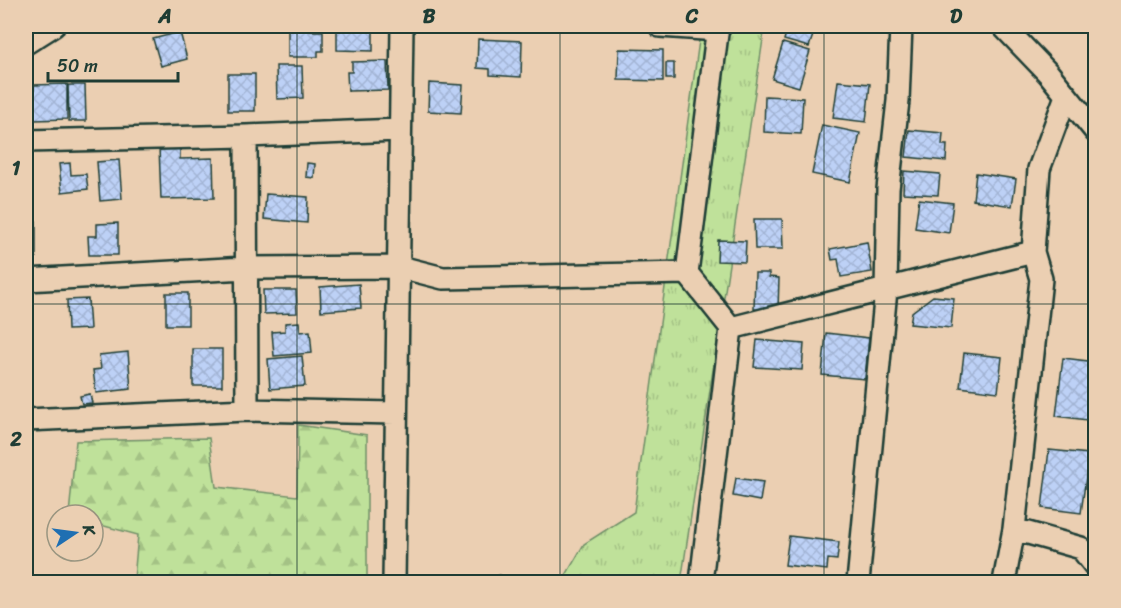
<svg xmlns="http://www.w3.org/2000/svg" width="1121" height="608" font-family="Sriracha,sans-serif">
  <defs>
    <pattern id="grass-tufts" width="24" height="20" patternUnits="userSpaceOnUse" patternTransform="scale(1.5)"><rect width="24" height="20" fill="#bfe19a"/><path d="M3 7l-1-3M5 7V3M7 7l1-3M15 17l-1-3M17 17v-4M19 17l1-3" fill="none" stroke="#a4c285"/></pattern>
    <pattern id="forest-firs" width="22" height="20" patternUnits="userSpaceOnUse" patternTransform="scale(1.5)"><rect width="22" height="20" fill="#bfe19a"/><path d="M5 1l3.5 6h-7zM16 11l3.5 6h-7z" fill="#a4c285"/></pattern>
    <pattern id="building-cross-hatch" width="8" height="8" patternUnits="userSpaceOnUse" patternTransform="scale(1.5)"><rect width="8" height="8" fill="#bdd1f6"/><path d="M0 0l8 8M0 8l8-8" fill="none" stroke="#a2b4d4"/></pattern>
  </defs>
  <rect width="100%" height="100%" fill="#ebcfb2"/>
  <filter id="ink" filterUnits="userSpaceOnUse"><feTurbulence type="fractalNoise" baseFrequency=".0167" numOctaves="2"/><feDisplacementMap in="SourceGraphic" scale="12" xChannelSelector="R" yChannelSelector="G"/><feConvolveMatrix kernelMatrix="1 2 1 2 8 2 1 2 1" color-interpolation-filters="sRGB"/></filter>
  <g filter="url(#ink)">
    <!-- grass -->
    <path fill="url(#grass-tufts)" stroke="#6f8f67" stroke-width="1.5" d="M701,26h64l-84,556h-119l22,-38 50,-32z"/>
    <!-- forest -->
    <path fill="url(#forest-firs)" stroke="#6f8f67" stroke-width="1.5" d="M298,425l69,10v147h-239l6,-3 4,-44 -45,-12v-8h-24l7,-74 133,-3 7,49 81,9z"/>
    <!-- building -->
    <path fill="url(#building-cross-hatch)" stroke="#1f3d34" stroke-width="1.5" d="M288,26h22v5h13v20h-5v6h-30z
      M337,26h36v25l-36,-1z
      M788,26h28l-7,21 -25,-7z
      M180,32l7,27 -26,7 -8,-27z
      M478,39l44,2 -1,36 -31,-2v-6l-13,-1z
      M783,43l27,8 -11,36 -27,-8z
      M619,49l44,1v31l-45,-1z
      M387,61l1,29 -40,1 -1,-19h5v-10z
      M666,63h8v16h-8z
      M276,66h26l1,32 -26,1z
      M228,74h27v37h-27z
      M838,81l32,3 -4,38 -33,-4z
      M429,83l34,2 -2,28 -33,-2z
      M67,84v35l-33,1v-35z
      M68,85h17l1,36h-17z
      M765,96l38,2 -2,36 -37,-2z
      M822,125l38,8 -10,49 -38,-8z
      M909,130l34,3 -1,12h5l-1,16 -40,-4z
      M159,147h21v12l33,-1 1,40 -53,1z
      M119,160l3,39 -22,2 -3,-39z
      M70,163l1,12 15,-1 2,15 -26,3 -3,-28z
      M307,163l8,1 -1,14 -8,-1z
      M904,171l36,3 -2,21 -35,-2z
      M976,173l40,6 -4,27 -39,-6z
      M266,194l42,3 -1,26 -43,-4z
      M919,199l34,4 -4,30 -34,-5z
      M754,219h28l1,30h-28z
      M26,221h10v36h-10z
      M118,223v32h-29l-1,-19h9v-12z
      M718,240l28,1 -1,21 -28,-1z
      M867,242l5,30 -31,5 -3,-18 -6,1 -2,-11z
      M755,273h14v4l10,1 -1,32 -24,-1z
      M359,284l2,24 -40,3 -1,-24z
      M263,290h33l1,23 -33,1z
      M166,293h22v32h-22z
      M933,296l21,2 -3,30 -41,-4 2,-12z
      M88,299l2,30 -22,1 -1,-30z
      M299,322l1,10 10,-1 2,22 -38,3 -2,-24 13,-1v-8z
      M826,333l43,5 -4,41 -43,-4z
      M757,340l47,4 -2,26 -48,-3z
      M193,349h29v37h-29z
      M128,352l3,37 -35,4 -3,-23 8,-1 -2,-14z
      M964,353l38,4 -4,35 -38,-5z
      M302,356l3,30 -35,3 -2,-30z
      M1063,358l33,4 -1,59 -39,-5z
      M90,394l2,9 -10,1 -2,-8z
      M1049,450l40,4 -8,59 -39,-5z
      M736,478l27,4 -3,19 -27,-5z
      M789,536l50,6 -2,18 -9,-1 -1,11 -42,-5z
      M500,575l2,7h-10l-2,-5z
      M485,576l1,6h-25v-1z
      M718,579l27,3h-27z"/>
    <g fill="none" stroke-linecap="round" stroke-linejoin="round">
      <!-- minor casing -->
      <g stroke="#1f3d34" stroke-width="26">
        <path id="minor" d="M660,26l58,4
          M1003,26l46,48 47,58
          M26,43l27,-17
          M246,136l1,274
          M26,141l220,-5 153,-6
          M26,280l220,-12 154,-1 43,11 244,-5
          M731,328l302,-76
          M26,420l221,-10 148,3
          M1014,529l67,19 15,19
          M394,582l8,-556
          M701,582l30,-254 -44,-55 31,-247
          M858,582l28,-292 2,-101 10,-88 3,-75
          M1004,582l10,-53 27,-250 -8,-27 6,-83 27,-73"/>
      </g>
      <!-- minor -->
      <use href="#minor" stroke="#ebcfb2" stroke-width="21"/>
    </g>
  </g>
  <!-- grid -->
  <path fill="none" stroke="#1f3d34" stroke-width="1.5" stroke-opacity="0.55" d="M297,26v556M560,26v556M824,26v556M26,304h1070"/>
  <!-- margin -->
  <rect width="1121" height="608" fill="none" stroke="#ebcfb2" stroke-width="66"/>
  <!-- north arrow -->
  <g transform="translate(75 533) rotate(77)"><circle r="28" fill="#ebcfb2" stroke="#999580" stroke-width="1.5"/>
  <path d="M0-4.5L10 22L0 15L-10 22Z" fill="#1f6fb2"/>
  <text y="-9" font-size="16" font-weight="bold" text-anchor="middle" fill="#1f3d34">K</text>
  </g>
  <!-- scale -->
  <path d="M48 72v9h130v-9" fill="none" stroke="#1f3d34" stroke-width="3"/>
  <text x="57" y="72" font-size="18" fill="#1f3d34" stroke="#ebcfb2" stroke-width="4.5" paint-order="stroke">50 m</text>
  <rect x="33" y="33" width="1055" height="542" fill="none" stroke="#1f3d34" stroke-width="2"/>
  <g font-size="20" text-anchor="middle" font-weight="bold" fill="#1f3d34">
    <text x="165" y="23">A</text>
    <text x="429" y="23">B</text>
    <text x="692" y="23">C</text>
    <text x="956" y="23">D</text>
    <text x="16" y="175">1</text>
    <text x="16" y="446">2</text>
  </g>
</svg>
